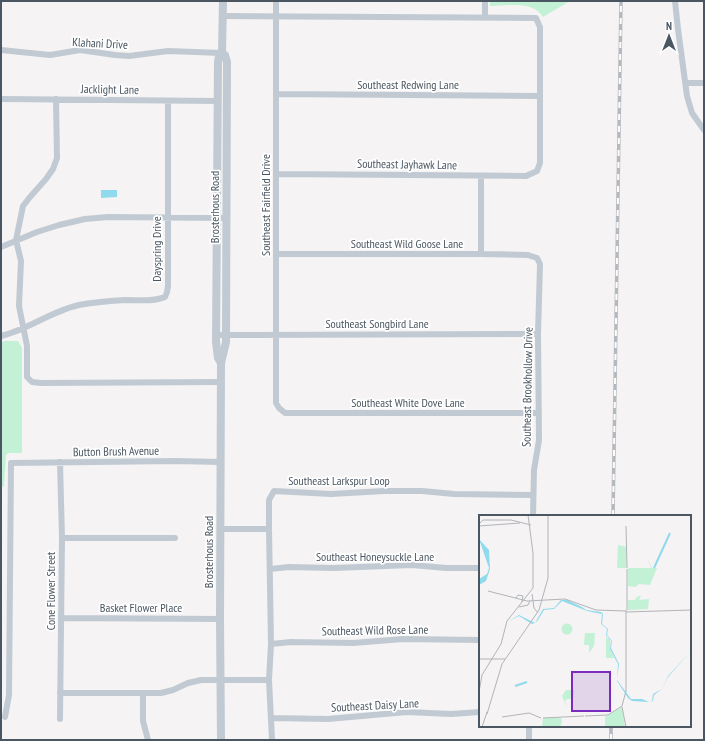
<svg xmlns="http://www.w3.org/2000/svg" width="705" height="741" font-family="'PT Sans Narrow',sans-serif">
  <rect width="100%" height="100%" fill="#f5f3f3"/>
  <!-- green -->
  <path fill="#c3f1d5" d="M490,1h80l-27,16c-10,-17 -36,-11 -53,-11z
    M6,341h12l4,7v105h-14l-2,2 -2,31 -3,2v-146z"/>
  <!-- water -->
  <path fill="#90daee" d="M101,190h16v7l-16,1z"/>
  <g fill="none" stroke-linecap="round" stroke-linejoin="round">
    <!-- minor -->
    <path stroke="#c1cad2" stroke-width="6" d="M276,1v402l3,5 6,5h254
      M485,1v17
      M675,1l3,28 9,67 5,17 12,17
      M223,16l313,2 4,9v136l-3,8 -11,5 -250,-2
      M1,50l49,5 30,-5 35,5 14,1 39,-5 54,2
      M686,83h18
      M276,94l264,2
      M1,99l217,2
      M56,99l1,59 -4,11 -7,10 -16,18 -7,9 -7,34 5,21 -2,45 8,40v31l5,5 9,1 180,-1
      M481,176v78
      M1,247l36,-15 22,-7 26,-6 23,-2 118,1
      M276,254h205l47,1 9,3 3,6 -2,70 1,106 -5,30 -1,46
      M217,335l321,-1
      M1,336c27,-6 50,-25 78,-31 15,-3 30,-4 46,-5 13,0 28,2 40,-3l2,-5 1,-6v-185
      M220,529h49
      M62,538h113
      M270,569l19,-2 45,1 78,-3 34,3h34
      M61,618l159,1
      M271,644l20,-2 62,1 50,-4 77,1
      M60,693h101l12,-3 15,-7 13,-3h68
      M143,694v27l5,19
      M5,717l4,-22 2,-232 165,-2 45,1
      M271,718l57,1 79,-7 44,2 29,-2
      M60,719l2,-181 -2,-76
      M529,726v14
      M272,740l-3,-60 2,-36 -2,-115v-29l5,-9 57,3 53,-3h38l32,3 79,1"/>
    <!-- tertiary -->
    <path stroke="#c1cad2" stroke-width="8" d="M221,363l-3,-5 -2,-16 2,-280 1,-6 3,-3 1,-52
      M221,740l-1,-121 1,-256 5,-21 1,-280 -2,-7 -3,-2"/>
    <!-- rail casing -->
    <g stroke="#b5b8bd" stroke-width="3.5">
      <path id="rail" d="M613,516l8,-515
        M611,740v-14"/>
    </g>
    <!-- rail -->
    <use href="#rail" stroke="#fff" stroke-width="2" stroke-dasharray="6" stroke-linecap="butt"/>
  </g>
  <g text-anchor="middle" dominant-baseline="central" stroke-width="3.5" stroke-linejoin="round" paint-order="stroke">
    <!-- street labels -->
    <g font-size="12" fill="#4a5661" stroke="#fff">
      <text transform="translate(100 43) rotate(3)">Klahani Drive</text>
      <text x="408" y="84">Southeast Redwing Lane</text>
      <text transform="translate(110 89) rotate(1)">Jacklight Lane</text>
      <text transform="translate(407 164) rotate(1)">Southeast Jayhawk Lane</text>
      <text transform="translate(265 205) rotate(-90)">Southeast Fairfield Drive</text>
      <text transform="translate(214 207) rotate(-90)">Brosterhous Road</text>
      <text x="407" y="243">Southeast Wild Goose Lane</text>
      <text transform="translate(156 249) rotate(-90)">Dayspring Drive</text>
      <text x="377" y="323">Southeast Songbird Lane</text>
      <text transform="translate(527 387) rotate(-89)">Southeast Brookhollow Drive</text>
      <text x="408" y="402">Southeast White Dove Lane</text>
      <text transform="translate(116 451) rotate(-1)">Button Brush Avenue</text>
      <text x="339" y="480">Southeast Larkspur Loop</text>
      <text transform="translate(208 552) rotate(-90)">Brosterhous Road</text>
      <text x="375" y="556">Southeast Honeysuckle Lane</text>
      <text transform="translate(50 591) rotate(-90)">Cone Flower Street</text>
      <text x="141" y="607">Basket Flower Place</text>
      <text transform="translate(375 630) rotate(-1)">Southeast Wild Rose Lane</text>
      <text transform="translate(375 705) rotate(-3)">Southeast Daisy Lane</text>
    </g>
  </g>
  <!-- overview -->
  <g transform="translate(479 515)">
    <rect width="212" height="212" fill="#f5f3f3"/>
    <path d="M139,30l9,2 -1,21h-9zM168,43l5,10h5l-7,17 -11,-1 -4,3 -7,-1v-18h23zM159,81h3l-2,4 10,-1 -1,10 -20,1v-10h7zM82.5 114a5.5 5.5 0 1 1 11 0a5.5 5.5 0 1 1-11 0ZM106,118h10l-1,13 -5,7v-8h-5zM127,122l4,3v9l4,9h-8zM87,175h8l-1,8 -8,2 2,8 -5,-12zM143,192l3,20h-20v-10zM64,203h18l1,4 -2,5h-12l-6,-1z" fill="#c3f1d5"/>
    <path d="M0,24l10,11 1,19 -4,12 -7,4v-6l8,-5 2,-6zM82,85h6l15,7 4,3 15,2 2,2 -1,10 6,5 -1,6 5,6 -1,7 8,16 -2,16 14,19h11l7,3 3,-1 1,-7 9,-5 6,-13 23,-25 -23,26 -6,12 -8,6 -1,6 -4,1 -17,-1 -4,-3 -11,-17 1,-17 -8,-15 1,-8 -5,-6 1,-6 -6,-5 1,-10 -15,-3 -25,-10 -8,8 -10,1 -6,10 -3,3 -3,1 -13,-8 -12,6 12,-7 16,8 8,-14 11,-1z" fill="#90daee"/>
    <path fill="none" stroke="#90daee" stroke-width="2" d="M175,53l16,-35M36,171l12,-4"/>
    <path fill="none" stroke="#b1b4b9" stroke-width="1" d="M0,9l4,-4h28l20,5M0,11l41,-3M147,11l1,42M9,76l39,10 38,-2 31,11 30,1M53,79l2,14 4,5M37,83l2,-3 5,1 -1,6M40,92l9,-2 2,-4M148,95v-41M147,97l65,-2M0,144h26M0,177l3,-17 19,-31 6,-23 26,-33v-35l-5,-38M143,191l4,-15v-81M143,192l4,20M8,199l15,-50 37,-54 9,-32v-63M106,201l23,-1 14,-9M23,202l27,-4 12,5M64,203l41,-2M3,212l5,-15"/>
    <path fill="#7b2cbf" fill-opacity="0.15" stroke="#7b2cbf" stroke-width="2" d="M93,157h38v39h-38z"/>
    <rect width="212" height="212" fill="none" stroke="#4a5661" stroke-width="2"/>
  </g>
  <!-- border -->
  <rect width="705" height="741" fill="none" stroke="#4a5661" stroke-width="4"/>
  <!-- north arrow -->
  <g transform="translate(669 36)" stroke="#ffffff" stroke-width="3" paint-order="stroke">
  <path d="M0-3L7 15L0 10L-7 15Z" fill="#4a5661"/>
  <text y="-6" font-size="11" font-weight="bold" text-anchor="middle" fill="#4a5661">N</text>
  </g>
</svg>
